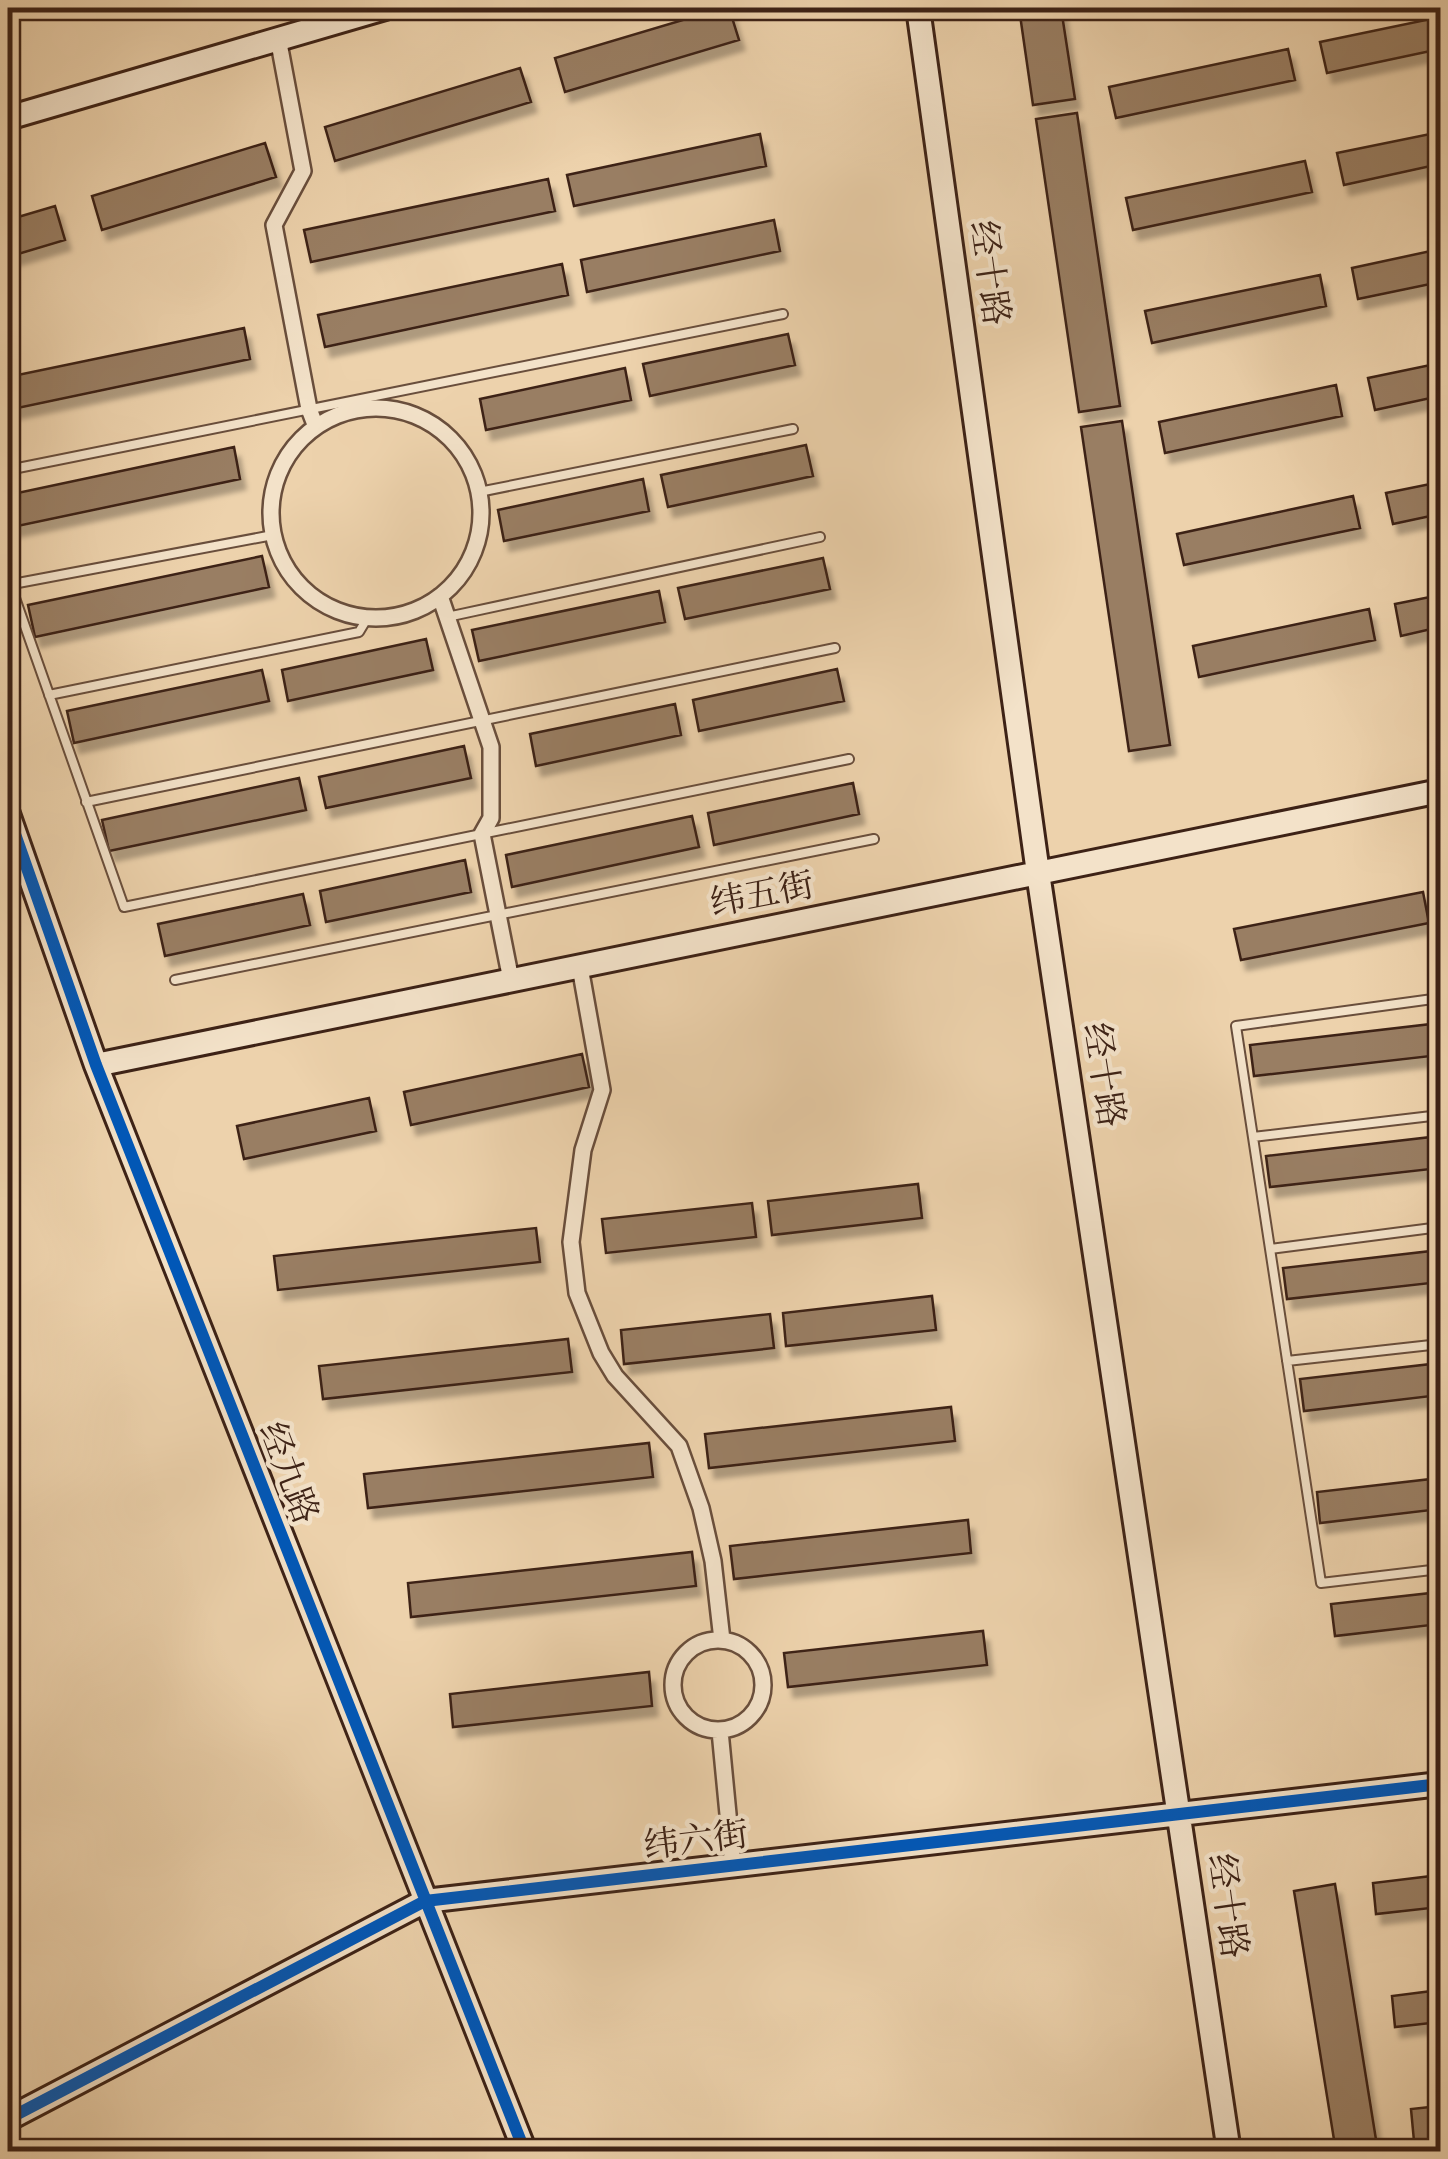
<svg xmlns="http://www.w3.org/2000/svg" width="1448" height="2159" font-family="'IM FELL Great Primer','Noto Serif SC',serif">
  <defs>
    <filter id="shadow"><feDropShadow dx="5.5" dy="10" stdDeviation="2.5" flood-color="#0004"/></filter>
  </defs>
  <rect width="100%" height="100%" fill="#edd2ac"/>
  <filter id="stains"><feTurbulence type="fractalNoise" baseFrequency=".002" numOctaves="4"/><feColorMatrix values="0 0 0 0 .2 0 0 0 0 .09 0 0 0 0 .02 0 0 0 .5 -.17"/></filter>
  <radialGradient id="worn" r=".72"><stop offset=".6" stop-color="#630" stop-opacity="0"/><stop offset="1" stop-color="#630" stop-opacity=".3"/></radialGradient>
  <!-- building -->
  <path fill="#997e64" stroke="#3d2216" stroke-width="2.5" filter="url(#shadow)" d="M723,8h6l10,32 -174,52 -10,-34z
    M1019,8h42l14,91 -42,6z
    M1440,17v32l-113,24 -7,-31z
    M1288,49l7,31 -179,38 -7,-31z
    M520,68l11,34 -196,59 -10,-34z
    M1077,113l43,293 -41,6 -43,-293z
    M1440,132v32l-96,21 -7,-32z
    M760,134l6,32 -192,40 -7,-31z
    M265,143l11,34 -174,53 -10,-34z
    M1305,161l7,31 -179,38 -7,-32z
    M548,179l7,32 -244,51 -7,-32z
    M55,206l10,34 -57,17v-37z
    M774,220l6,31 -193,41 -6,-32z
    M1440,249v33l-82,17 -6,-31z
    M562,264l6,31 -243,52 -7,-32z
    M1320,275l6,31 -174,37 -7,-32z
    M244,328l6,31 -242,51v-33z
    M788,334l7,31 -145,31 -7,-32z
    M1440,363v33l-65,14 -7,-32z
    M625,368l6,32 -145,30 -6,-31z
    M1336,385l6,31 -177,37 -6,-31z
    M1122,421l48,324 -41,6 -48,-324z
    M806,445l7,31 -145,31 -7,-32z
    M234,447l6,32 -232,49v-33z
    M643,479l6,32 -145,30 -6,-31z
    M1440,482v32l-47,10 -7,-31z
    M1353,496l7,32 -176,37 -7,-31z
    M262,556l7,31 -234,50 -7,-32z
    M823,558l7,31 -145,30 -7,-31z
    M659,591l6,31 -186,39 -7,-31z
    M1440,595v32l-39,9 -6,-32z
    M1369,609l6,31 -176,37 -6,-31z
    M426,639l7,31 -145,31 -6,-31z
    M837,669l7,32 -145,30 -6,-31z
    M262,670l7,31 -195,42 -7,-32z
    M675,704l6,31 -145,31 -6,-32z
    M464,746l7,32 -145,30 -7,-31z
    M299,778l7,32 -197,41 -7,-31z
    M853,783l6,31 -145,31 -6,-32z
    M692,816l7,31 -187,40 -6,-32z
    M465,860l6,32 -145,30 -6,-31z
    M1423,892l6,31 -188,37 -7,-31z
    M303,894l7,31 -145,31 -7,-32z
    M1440,1023v32l-186,21 -4,-31z
    M582,1054l7,33 -178,38 -7,-33z
    M369,1098l7,33 -132,28 -7,-33z
    M1440,1136v32l-170,19 -4,-31z
    M918,1184l4,34 -150,17 -4,-34z
    M752,1203l4,34 -150,16 -4,-34z
    M536,1228l4,34 -262,28 -4,-34z
    M1440,1250v32l-153,17 -4,-31z
    M932,1296l4,34 -150,16 -3,-33z
    M770,1314l4,34 -150,16 -3,-34z
    M568,1339l4,33 -249,27 -4,-33z
    M1440,1363v32l-136,16 -4,-32z
    M951,1407l4,34 -246,27 -4,-34z
    M649,1443l4,34 -285,31 -4,-34z
    M1440,1478v31l-120,14 -3,-31z
    M968,1520l3,33 -237,26 -4,-33z
    M692,1552l4,34 -285,31 -3,-34z
    M1440,1592v32l-105,12 -4,-32z
    M983,1631l4,34 -199,22 -4,-34z
    M649,1672l3,34 -199,21 -3,-33z
    M1440,1875v32l-64,7 -3,-31z
    M1335,1884l43,268h-42l-42,-261z
    M1440,1990v32l-45,5 -3,-31z
    M1440,2106v32l-26,3 -3,-32z"/>
  <g fill="none" stroke-linecap="round" stroke-linejoin="round">
    <!-- lane casing -->
    <g stroke="#694e3c" stroke-width="12">
      <path id="lane" d="M8,470l775,-156
        M479,492l314,-63
        M8,578l116,329 725,-148
        M18,583l255,-48
        M447,617l373,-80
        M49,695l310,-63 9,-15
        M86,802l749,-154
        M175,980l699,-141
        M1440,998l-204,28 85,557 119,-14
        M1253,1137l187,-22
        M1270,1249l170,-22
        M1287,1361l153,-17"/>
    </g>
    <!-- street casing -->
    <g stroke="#694e3c" stroke-width="20">
      <path id="street" d="M278,38l25,133 -29,54 35,184 7,18
        M271 513a105 105 0 1 1 210 0a105 105 0 1 1-210 0Z
        M440,596l51,151v71l-9,16 29,146
        M580,967l22,123 -19,60 -12,92 6,51 24,60 14,23 64,70 22,62 12,53 9,79
        M673 1685a45 45 0 1 1 90 0a45 45 0 1 1-90 0Z
        M720,1731l13,135"/>
    </g>
    <!-- secondary casing -->
    <g stroke="#3d2216" stroke-width="28">
      <path id="secondary" d="M918,8l120,865 191,1279
        M8,118l377,-110
        M8,814l88,251 429,1087
        M96,1065l1344,-274
        M8,2119l417,-218 1015,-117"/>
    </g>
    <!-- lane -->
    <use href="#lane" stroke="#f3e2c9" stroke-width="8"/>
    <!-- street -->
    <use href="#street" stroke="#f3e2c9" stroke-width="15"/>
    <!-- secondary -->
    <use href="#secondary" stroke="#f3e2c9" stroke-width="22"/>
    <!-- cycleway casing -->
    <g stroke="#f3e2c9" stroke-width="19">
      <path id="cycleway" d="M8,814l88,251 429,1087
        M8,2119l417,-218 1015,-117"/>
    </g>
    <!-- cycleway -->
    <use href="#cycleway" stroke="#0057b8" stroke-width="12"/>
  </g>
  <g text-anchor="middle" dominant-baseline="central" stroke-width="9" stroke-linejoin="round" paint-order="stroke">
    <!-- street labels -->
    <g font-size="35" fill="#3d2216" stroke="#f3e2c9">
      <text transform="translate(990 273) rotate(82)">经十路</text>
      <text transform="translate(762 894) rotate(-11)">纬五街</text>
      <text transform="translate(1104 1075) rotate(81)">经十路</text>
      <text transform="translate(289 1473) rotate(69)">经九路</text>
      <text transform="translate(696 1840) rotate(-7)">纬六街</text>
      <text transform="translate(1228 1906) rotate(82)">经十路</text>
    </g>
  </g>
  <!-- margin -->
  <rect width="1448" height="2159" fill="none" stroke="#edd2ac" stroke-width="40"/>
  <rect x="10" y="10" width="1428" height="2139" fill="none" stroke="#3d2216" stroke-width="5"/>
  <rect x="20" y="20" width="1408" height="2119" fill="none" stroke="#3d2216" stroke-width="2.5"/>
  <rect width="100%" height="100%" filter="url(#stains)"/>
  <rect width="100%" height="100%" fill="url(#worn)"/>
</svg>
